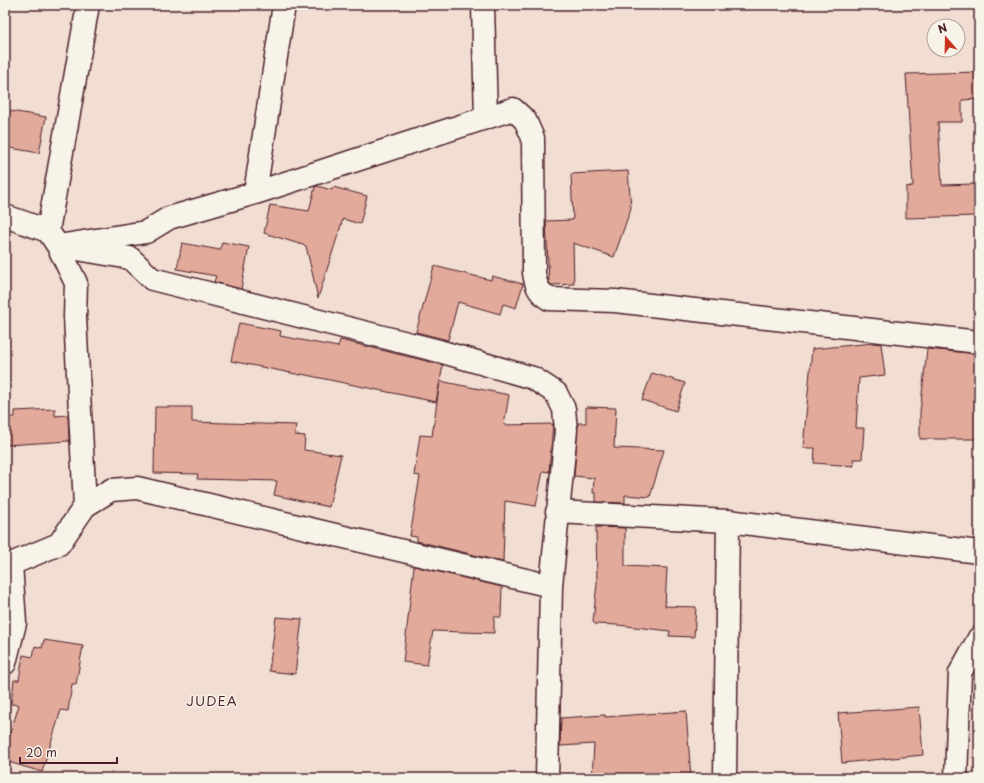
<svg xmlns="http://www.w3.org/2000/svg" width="984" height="783" font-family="'Playpen Sans',sans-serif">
  <rect width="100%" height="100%" fill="#f1ddd1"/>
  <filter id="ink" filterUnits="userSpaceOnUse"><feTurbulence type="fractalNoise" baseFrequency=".025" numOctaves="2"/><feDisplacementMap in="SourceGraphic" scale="8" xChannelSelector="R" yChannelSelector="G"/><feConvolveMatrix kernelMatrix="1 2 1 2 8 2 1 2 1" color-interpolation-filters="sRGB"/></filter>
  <g filter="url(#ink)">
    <!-- building -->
    <path fill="#e2aa9a" stroke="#4a1f2b" d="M979,72v27l-17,1v22h-24l4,63 32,-1 1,32 -69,2v-31l7,-1 -7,-112z
      M5,110l41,7 -7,36 -34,-6z
      M628,171l3,37 -17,49 -41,-14 1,41 -23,1 -2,-3 -3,-61 27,-1 -2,-46z
      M317,186l15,4 1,-3 34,9 -7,28 -17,-5 -25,79 -12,-52 -42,-13 6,-28 39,6 6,-24z
      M222,242l27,5 -8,42 -27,-7 2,-6 -39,-7 5,-26 38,7z
      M434,266l57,14 1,-4 31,8 -7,24 -13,-4 -3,10 -42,-12 -10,38 -32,-8z
      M239,323l42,8 -1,5 58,11 2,-7 103,25 -7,37 -135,-28v1l-70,-14z
      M873,343l8,1 4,31 -26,3 -3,50h8l-2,31h-9l1,7 -40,-3 1,-15h-12l9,-99z
      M927,349l52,5v85h-59v-27z
      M652,373l33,10 -9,28 -34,-11z
      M440,381l69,14 -5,30 49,-1 -4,48 -6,-1 -7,35 -31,-5 -2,61 -86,-21v-4l-7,-1 10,-60 -6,-1 6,-40 12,1z
      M155,407h37v15l104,3 -1,10 10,1 -1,14 37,5 -12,52 -55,-12 3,-14 -80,-2 1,-5 -44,-1z
      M586,407l30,1 -2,40 50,2 -14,47 -25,-2v8l-29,-1v-9h-3l1,-15 -20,-2 4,-53h8z
      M55,409v7l13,-1 1,26 -63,4 -1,-28h10v-6z
      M596,527l29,1v38l42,2 -2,38 31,1 -2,30 -25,-1 1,-5 -52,-6 -23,-1 -2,-2 4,-39z
      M414,566l88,21 -1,30h-7v16l-61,-2 -6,34 -24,-3z
      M276,617l26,2 -7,55 -26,-3z
      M44,640l39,6 -7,38h-4l-4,27 -7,-1 -19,62 -37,-11v-10l14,-46 -8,-1 3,-24h5l4,-25 10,2 2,-11 7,2z
      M919,707l4,48 -81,8 -4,-50z
      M686,711l5,67h-99l2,-34 -34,2 1,-28 44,-3v2z"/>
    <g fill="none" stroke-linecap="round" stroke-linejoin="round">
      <!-- minor casing -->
      <g stroke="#4a1f2b" stroke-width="25">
        <path id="minor" d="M483,5l3,113
          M255,193l29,-188
          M5,216l43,15 10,15 88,-14 23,-14 86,-25 258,-84 12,11 8,18 1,135c2,12 4,19 15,26l66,2 364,41
          M48,231l40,-226
          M58,246l18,37 -1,34 10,189
          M77,249l53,9 22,21 287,72 94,27 23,15 8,16 2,21 -15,156 -4,192
          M557,512l171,9 251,31
          M5,564h6l48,-20 26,-38 26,-16 26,-2 414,98
          M5,663l10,-40 -4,-59
          M725,778l3,-257
          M956,778l4,-105 19,-35"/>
      </g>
      <!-- minor -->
      <use href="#minor" stroke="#f7f3e8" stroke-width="22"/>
    </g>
  </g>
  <g text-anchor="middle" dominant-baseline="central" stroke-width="3" stroke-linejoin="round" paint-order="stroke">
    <!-- quarter labels -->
    <g font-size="13" letter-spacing="1" fill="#4a1f2b" stroke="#f7f3e8">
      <text x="212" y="700">JUDEA</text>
    </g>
  </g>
  <!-- margin -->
  <rect width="984" height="783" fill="none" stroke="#f7f3e8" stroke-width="20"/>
  <rect x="10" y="10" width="964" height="763" fill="none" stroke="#4a1f2b" stroke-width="1.5" filter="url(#ink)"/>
  <!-- north arrow -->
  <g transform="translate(946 38) rotate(340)"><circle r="19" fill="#f7f3e8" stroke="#b29e9c"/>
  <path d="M0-3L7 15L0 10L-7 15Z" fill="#c8321e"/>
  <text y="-6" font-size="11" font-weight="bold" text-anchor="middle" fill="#4a1f2b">N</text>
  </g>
  <!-- scale -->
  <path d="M20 757v6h97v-6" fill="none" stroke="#4a1f2b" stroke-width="2"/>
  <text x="26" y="757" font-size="12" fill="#4a1f2b" stroke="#f7f3e8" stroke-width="3" paint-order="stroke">20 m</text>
</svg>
